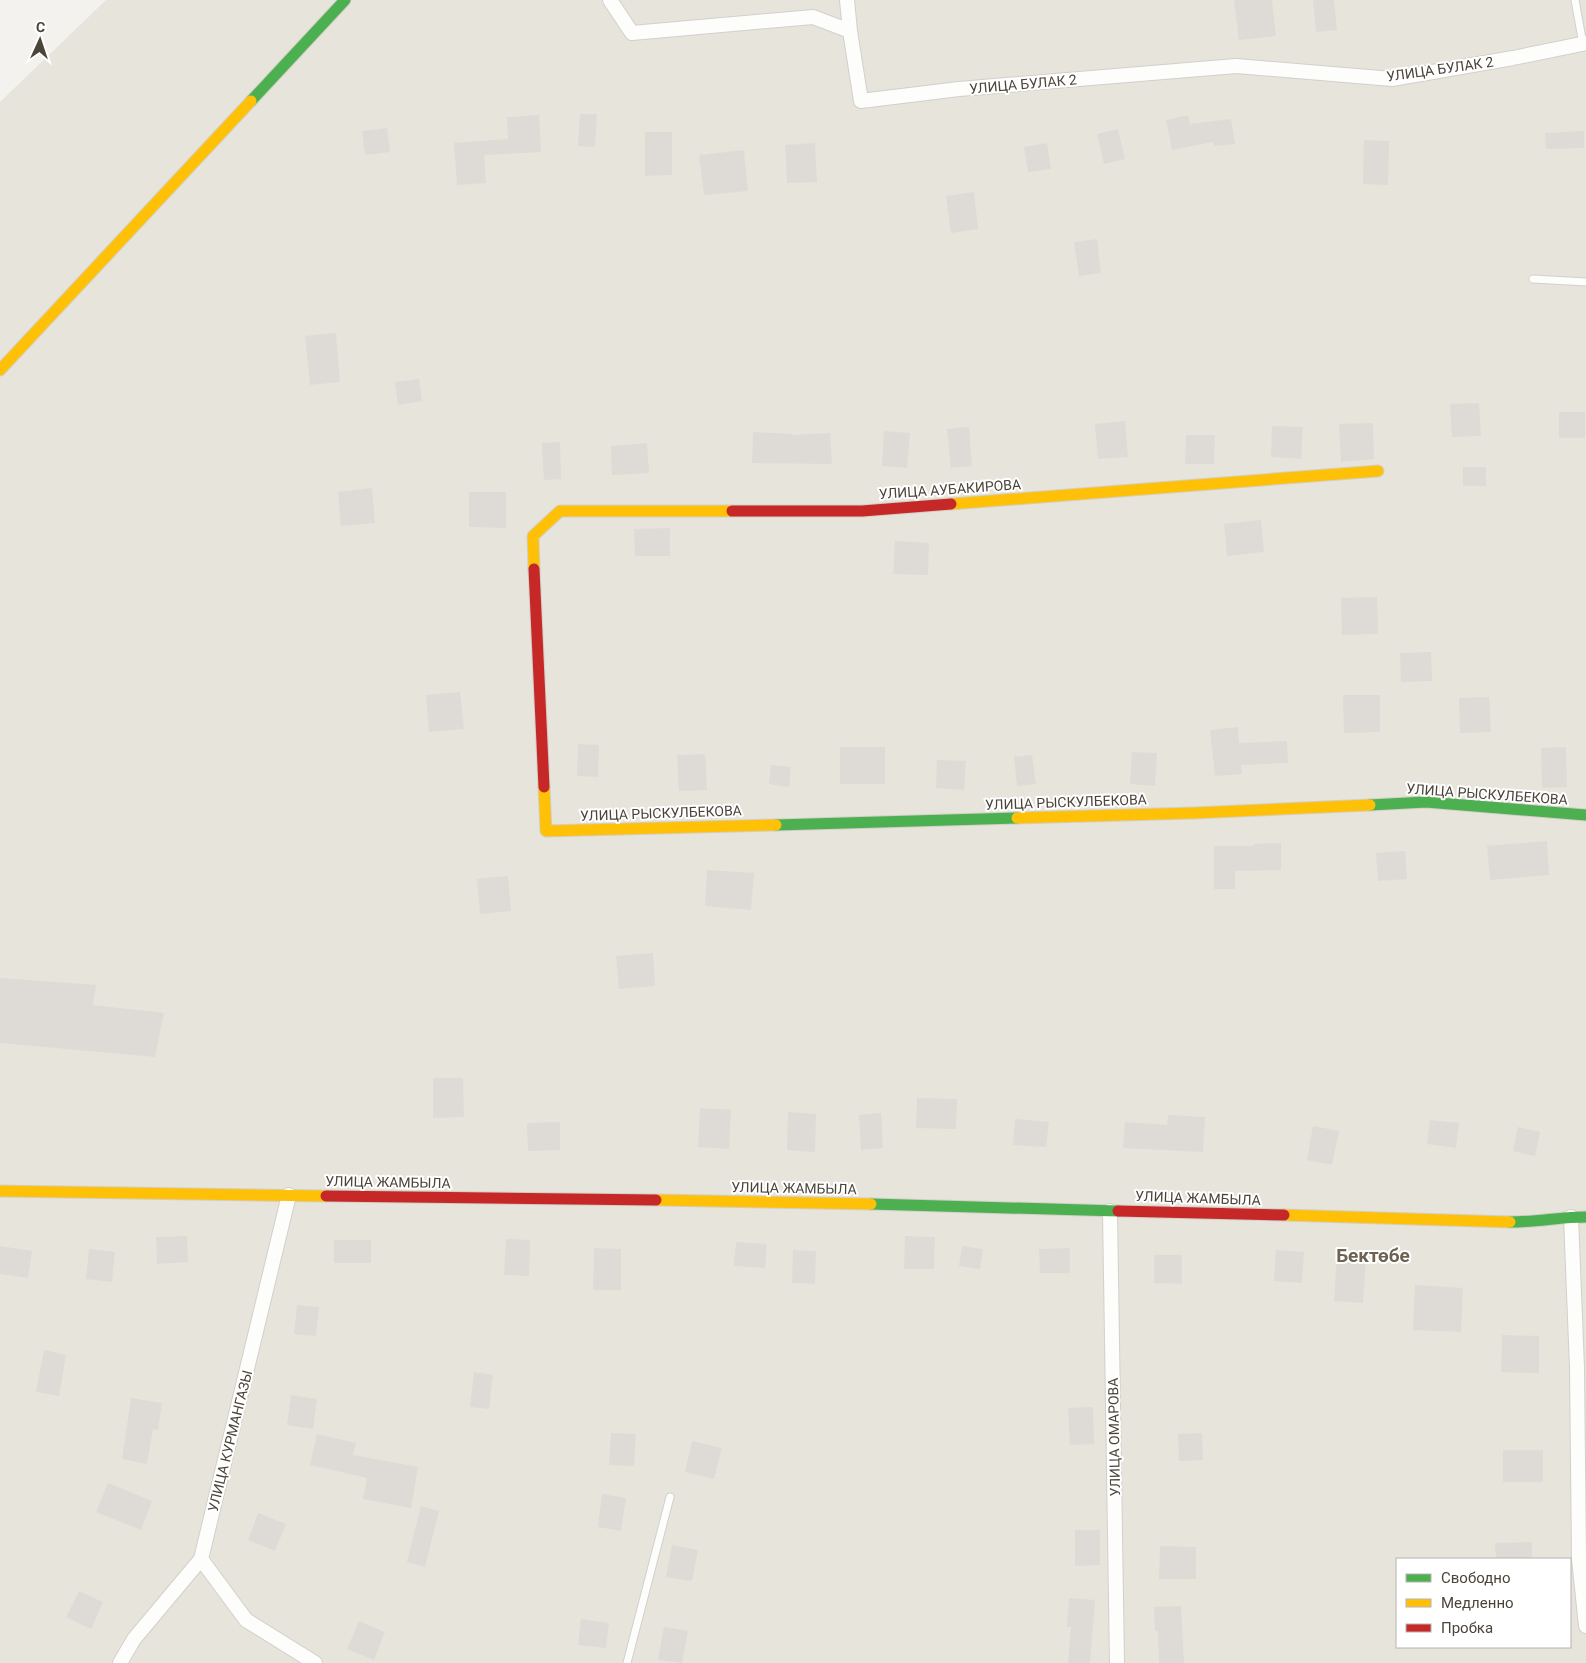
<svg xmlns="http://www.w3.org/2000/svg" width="1586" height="1663" font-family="Roboto,sans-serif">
  <rect width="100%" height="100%" fill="#f4f2ee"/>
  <!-- residential -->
  <path fill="#e7e4dc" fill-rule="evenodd" d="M106,0h1480v1663h-1586v-1561zM1397,1559h173v88h-173z"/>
  <!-- building -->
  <path fill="#dedbd6" d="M1234,0h38l4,36 -37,4z
    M1313,0h21l3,30 -21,2z
    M580,114h17l-2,33 -17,-1z
    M539,115l2,37 -57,3 2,28 -29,2 -3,-42 54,-4 -1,-22z
    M1188,115l2,9 41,-5 4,25 -21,2 -1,-4 -41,8 -6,-30z
    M387,128l3,24 -25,3 -3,-24z
    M1118,129l7,30 -21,5 -7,-30z
    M1584,131v17l-38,1 -1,-16z
    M645,132h27v43l-27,1z
    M1364,140l25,1 -1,44 -25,-1z
    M815,143l2,39 -30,1 -2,-38z
    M1047,143l4,26 -23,3 -4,-25z
    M744,150l4,41 -44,4 -5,-40z
    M974,192l4,37 -27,4 -5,-37z
    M1097,239l4,34 -22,3 -5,-34z
    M336,333l4,49 -30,3 -5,-49z
    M419,379l3,22 -24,4 -3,-23z
    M1479,403l2,33 -29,1 -2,-33z
    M1559,412h26v26h-26z
    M1125,421l3,36 -30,2 -3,-35z
    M1373,423l1,36 -33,3 -2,-38z
    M1272,426l31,1 -2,32 -30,-2z
    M969,427l3,39 -21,2 -4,-39z
    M884,431l26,2 -3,35 -25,-2z
    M753,432l39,2v1l38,-2 2,31 -80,-1z
    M1186,435h29l-1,29h-29z
    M560,442l1,37 -17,1 -2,-37z
    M647,443l2,30 -37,2 -1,-29z
    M1463,467h23v19h-23z
    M372,488l3,35 -34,3 -3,-34z
    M469,492h37v36l-37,-1z
    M1261,520l3,32 -37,4 -3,-32z
    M670,528v28h-35l-1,-27z
    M895,541l34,2 -1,32 -35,-1z
    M1377,597l1,37 -36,1 -1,-37z
    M1431,652l1,29 -31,1 -1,-29z
    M460,692l4,37 -35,3 -3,-37z
    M1343,695h37v37l-36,1z
    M1489,697l2,35 -31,1 -1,-35z
    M1238,727l1,16 48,-2 1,22 -47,2 1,9 -27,2 -5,-46z
    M578,744l21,1 -1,32 -21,-1z
    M840,747h45v37h-45z
    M1566,747l1,40 -25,1 -1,-40z
    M1132,752l25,1 -2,33 -25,-2z
    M705,754l2,36 -28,1 -2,-36z
    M1032,755l4,29 -19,2 -3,-29z
    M937,760l29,1 -2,29 -28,-2z
    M771,765l20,2 -2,20 -20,-3z
    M1547,841l2,34 -59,5 -3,-34z
    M1281,843v27l-46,1v18h-21v-43h40l-1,-2z
    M1405,851l2,28 -29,2 -2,-28z
    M707,870l47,3 -3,37 -46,-4z
    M508,876l3,35 -31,3 -3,-35z
    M653,953l2,33 -36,3 -3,-33z
    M0,978l96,7 -3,20 71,8 -9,44 -155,-14z
    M433,1078h30l1,39 -31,1z
    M917,1098l40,1 -1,30 -40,-1z
    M700,1108l31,2 -2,39 -31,-2z
    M788,1112l28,2 -1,38 -28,-2z
    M881,1113l2,35 -22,2 -2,-35z
    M1168,1115l37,2 -2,35 -80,-4 2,-26 42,3z
    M1015,1119l34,3 -3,25 -33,-2z
    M1430,1120l29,3 -3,25 -29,-4z
    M560,1122v28l-32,1 -1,-28z
    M1313,1126l26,5 -7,34 -25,-5z
    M1518,1127l22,5 -5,24 -22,-5z
    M187,1236l1,26 -31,2 -1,-27z
    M905,1236l30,1 -1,32h-30z
    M506,1239l24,1 -1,36 -25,-1z
    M334,1240h37v23h-37z
    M736,1242l31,2 -2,24 -31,-2z
    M0,1246l32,5 -4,27 -28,-4z
    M962,1246l21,3 -3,20 -21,-3z
    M594,1248l27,1v41h-28z
    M1070,1248v25h-30l-1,-24z
    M89,1249l26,3 -3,30 -26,-3z
    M793,1250l23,1 -1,33 -23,-1z
    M1276,1250l28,2 -2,31 -28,-2z
    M1154,1255h28v29l-28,-1z
    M1337,1256l29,2 -3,45 -29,-2z
    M1415,1285l48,3 -2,44 -48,-2z
    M297,1305l22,2 -3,29 -22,-2z
    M1502,1335l37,1v37l-38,-1z
    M44,1350l22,5 -7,41 -23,-4z
    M474,1372l19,3 -4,34 -19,-2z
    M291,1395l26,4 -4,30 -26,-4z
    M131,1398l31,5 -4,27 -5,-1 -6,35 -25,-5z
    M1093,1407l1,37 -24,1 -2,-37z
    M611,1433l25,1 -2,32 -25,-1z
    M1202,1433l1,27 -24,1 -1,-27z
    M317,1434l39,9 -3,12 65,12 -7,41 -48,-9 4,-21 -57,-13z
    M692,1441l30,7 -8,31 -29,-7z
    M1503,1450h40v32h-40z
    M108,1483l44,18 -11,29 -45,-18z
    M602,1494l24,4 -5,33 -23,-4z
    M421,1506l18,5 -14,56 -18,-5z
    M258,1513l28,11 -11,27 -27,-11z
    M1075,1530h25v35l-25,1z
    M1532,1542v17h-36l-1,-16z
    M672,1545l26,5 -6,31 -26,-4z
    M1160,1546l36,1v32h-37z
    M79,1591l24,11 -12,27 -25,-12z
    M1069,1598l26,2 -5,63h-22l3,-36h-4z
    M1181,1606l3,57h-25l-1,-32h-3l-1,-24z
    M581,1619l28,4 -3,25 -28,-3z
    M359,1621l26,11 -11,28 -27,-11z
    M664,1627l24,4 -6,32 -24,-3z"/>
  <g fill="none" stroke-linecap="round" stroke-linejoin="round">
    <!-- lane casing -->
    <g stroke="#d2d0cb" stroke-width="9">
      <path id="lane" d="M1575,0l8,44
        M1533,279l53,3
        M627,1663l43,-166"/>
    </g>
    <!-- street casing -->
    <g stroke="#d2d0cb" stroke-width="16">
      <path id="street" d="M610,0l22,33 181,-16 37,14 11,70 98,-12 277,-23 156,13 121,-21 73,-15
        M847,0l3,31
        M1110,1211l7,452
        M1571,1217l6,151 2,191 7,67
        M201,1559l45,61 69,43
        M120,1663l14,-24 67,-80 88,-364"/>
    </g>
    <!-- fast casing -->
    <g stroke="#d3cfc5" stroke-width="13">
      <path id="fast" d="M251,101l94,-101
        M1370,805l56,-3 160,13
        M776,825l241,-7
        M871,1204l247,7
        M1510,1222c26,0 51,-5 76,-5"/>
    </g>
    <!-- slow casing -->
    <g stroke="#d3cfc5" stroke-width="13">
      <path id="slow" d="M0,370l251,-269
        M951,504l427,-33
        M534,569l-1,-33 27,-25h172
        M544,787l2,44 230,-6
        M1017,818l177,-5 176,-8
        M0,1191l326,5
        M656,1200l215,4
        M1284,1215l226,7"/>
    </g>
    <!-- jam casing -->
    <g stroke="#d3cfc5" stroke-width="13">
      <path id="jam" d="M732,511h130l89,-7
        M534,569l10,218
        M326,1196l330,4
        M1118,1211l166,4"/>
    </g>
    <!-- lane -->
    <use href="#lane" stroke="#fdfdfc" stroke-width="7"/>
    <!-- street -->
    <use href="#street" stroke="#fdfdfc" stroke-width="14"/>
    <!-- fast -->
    <use href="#fast" stroke="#4caf50" stroke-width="11"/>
    <!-- slow -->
    <use href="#slow" stroke="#ffc107" stroke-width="11"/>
    <!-- jam -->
    <use href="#jam" stroke="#c62828" stroke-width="11"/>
  </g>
  <g text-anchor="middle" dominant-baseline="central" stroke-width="4" stroke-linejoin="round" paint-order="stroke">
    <!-- street labels -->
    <g font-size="14" fill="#4b4439" stroke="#fff">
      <text transform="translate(1440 69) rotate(-8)">УЛИЦА БУЛАК 2</text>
      <text transform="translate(1023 84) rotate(-5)">УЛИЦА БУЛАК 2</text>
      <text transform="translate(950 489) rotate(-4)">УЛИЦА АУБАКИРОВА</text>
      <text transform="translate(1487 794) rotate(4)">УЛИЦА РЫСКУЛБЕКОВА</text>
      <text transform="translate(1066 802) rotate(-2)">УЛИЦА РЫСКУЛБЕКОВА</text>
      <text transform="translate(661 813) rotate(-2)">УЛИЦА РЫСКУЛБЕКОВА</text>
      <text transform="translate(388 1182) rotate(1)">УЛИЦА ЖАМБЫЛА</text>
      <text transform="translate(794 1188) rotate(1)">УЛИЦА ЖАМБЫЛА</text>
      <text transform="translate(1198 1198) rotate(2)">УЛИЦА ЖАМБЫЛА</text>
      <text transform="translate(1114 1437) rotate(-91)">УЛИЦА ОМАРОВА</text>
      <text transform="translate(230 1441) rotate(-76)">УЛИЦА КУРМАНГАЗЫ</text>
    </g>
    <!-- district labels -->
    <g font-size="19" font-weight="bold" fill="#6e6250" stroke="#fff">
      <text x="1373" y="1255">Бектөбе</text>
    </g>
  </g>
  <!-- legend -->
  <rect x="1396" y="1558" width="175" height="90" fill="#ffffff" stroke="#b7b4b0"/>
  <rect x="1406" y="1574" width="25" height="8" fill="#4caf50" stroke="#b7b4b0"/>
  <text x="1441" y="1583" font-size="15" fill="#4b4439">Свободно</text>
  <rect x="1406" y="1599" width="25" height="8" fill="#ffc107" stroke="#b7b4b0"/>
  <text x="1441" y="1608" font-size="15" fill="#4b4439">Медленно</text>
  <rect x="1406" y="1624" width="25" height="8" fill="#c62828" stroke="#b7b4b0"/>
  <text x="1441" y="1633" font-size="15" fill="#4b4439">Пробка</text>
  <!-- north arrow -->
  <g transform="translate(40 40) rotate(3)" stroke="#ffffff" stroke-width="4" paint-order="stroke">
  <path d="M0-4L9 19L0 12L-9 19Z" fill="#4b4439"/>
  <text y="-8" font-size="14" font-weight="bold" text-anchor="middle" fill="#4b4439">С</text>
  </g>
</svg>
